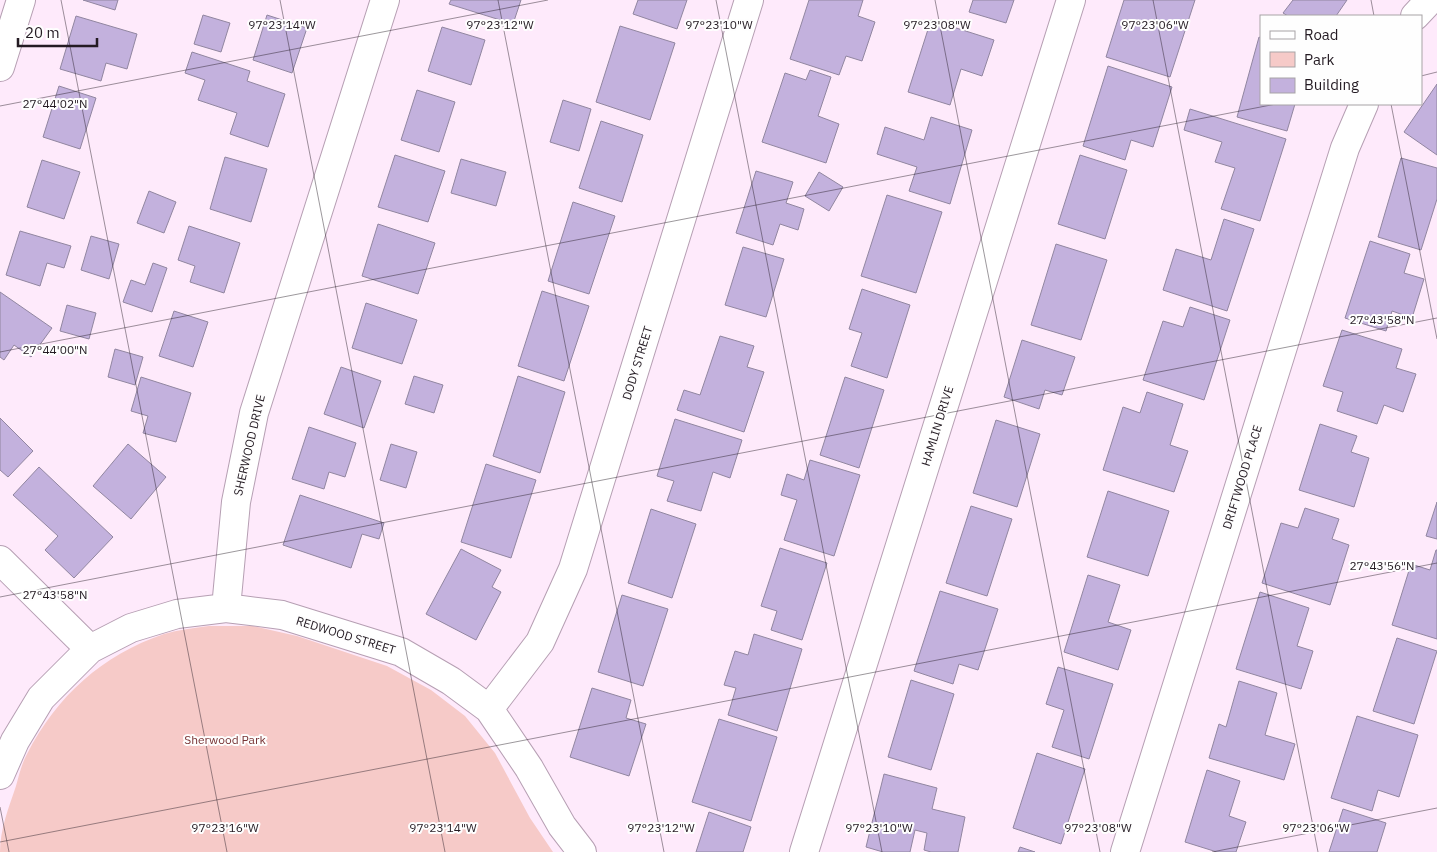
<svg xmlns="http://www.w3.org/2000/svg" width="1437" height="852" font-family="'IBM Plex Sans',sans-serif">
  <rect width="100%" height="100%" fill="#feeafb"/>
  <!-- green -->
  <path fill="#f6cac8" d="M209,626h44l44,10 90,30 44,24 34,26 30,37 35,65 23,34h-553c0,-23 9,-45 16,-66 3,-11 6,-23 11,-32 30,-58 75,-99 137,-120 14,-4 30,-6 45,-8z"/>
  <!-- building -->
  <path fill="#c3b1dd" stroke="#9186a0" d="M83,0h35l-3,10z
    M451,0h70l-8,24 -64,-20z
    M638,0h49l-10,29 -44,-15z
    M809,0h54l-5,16 17,6 -13,39 -16,-5 -7,19 -49,-16z
    M973,0h41l-8,23 -37,-11z
    M1124,0h71l-25,77 -64,-20z
    M1293,0h54l-11,16h-48l-5,-3z
    M203,15l27,8 -9,29 -27,-8z
    M267,15l40,13 -15,45 -39,-13z
    M76,16l61,18 -10,35 -21,-6 -5,18 -41,-12z
    M931,20l63,20 -12,36 -21,-7 -11,36 -42,-13z
    M620,26l55,17 -25,77 -54,-18z
    M442,27l43,13 -14,45 -43,-14z
    M1259,37l2,1v66h34l-8,27 -50,-14z
    M192,52l58,19 -3,10 38,13 -17,53 -38,-13 7,-21 -39,-13 7,-20 -20,-7z
    M1108,66l64,21 -19,60 -22,-7 -6,20 -42,-14z
    M810,70l21,7 -13,39 21,8 -13,39 -64,-21 23,-69 21,7z
    M1437,84v71l-33,-23z
    M59,86l37,12 -16,51 -37,-12z
    M417,90l38,12 -16,50 -38,-12z
    M563,100l28,9 -12,42 -29,-9z
    M1190,109l96,30 -26,82 -39,-12 14,-41 -20,-6 7,-20 -38,-12z
    M931,117l41,13 -22,74 -41,-13 8,-24 -40,-13 8,-27 39,13z
    M601,121l42,14 -21,67 -43,-14z
    M395,155l50,16 -17,51 -50,-15z
    M1080,155l47,15 -22,69 -47,-15z
    M225,157l42,12 -16,53 -41,-13z
    M1401,158l36,10v31l-16,51 -43,-13z
    M461,159l45,13 -10,34 -45,-13z
    M42,160l38,12 -16,47 -37,-12z
    M756,171l37,11 -7,21 18,6 -6,21 -18,-6 -7,21 -37,-12z
    M819,172l24,15 -14,24 -24,-15z
    M149,191l27,11 -12,31 -27,-10z
    M887,195l55,17 -26,81 -55,-17z
    M573,202l42,14 -26,78 -41,-13z
    M1224,219l30,10 -27,82 -64,-21 13,-41 35,11z
    M378,224l57,19 -17,51 -56,-18z
    M189,226l51,17 -16,50 -34,-11 5,-16 -17,-6z
    M20,231l51,15 -7,22 -17,-5 -7,23 -34,-11z
    M91,236l28,8 -10,35 -28,-9z
    M1370,241l40,13 -6,19 20,6 -12,39 -20,-7 -6,20 -41,-13z
    M1056,244l51,16 -26,80 -50,-15z
    M743,247l41,12 -18,58 -41,-12z
    M153,263l14,5 -15,44 -29,-10 8,-22 14,5z
    M862,289l48,16 -23,73 -36,-12 11,-33 -13,-4z
    M542,291l47,15 -25,75 -46,-15z
    M0,292l52,36 -21,29 -17,-12 -10,15 -4,-3z
    M366,303l51,17 -15,44 -50,-16z
    M67,305l29,8 -7,26 -29,-8z
    M1190,307l40,13 -26,80 -61,-20 20,-59 20,6z
    M174,311l34,11 -15,45 -34,-11z
    M1342,330l60,19 -6,19 20,6 -13,38 -19,-7 -7,19 -40,-13 6,-19 -20,-6z
    M720,336l34,10 -7,21 17,5 -20,60 -67,-22 7,-20 16,5z
    M1022,340l53,17 -13,38 -17,-5 -6,19 -35,-12z
    M115,349l28,8 -8,28 -27,-8z
    M341,367l40,14 -17,47 -40,-14z
    M414,376l29,9 -9,28 -29,-9z
    M518,376l47,16 -25,81 -47,-17z
    M141,377l50,16 -15,49 -33,-9 5,-17 -17,-5z
    M845,377l39,13 -25,78 -39,-13z
    M1147,392l36,12 -13,41 18,6 -14,41 -71,-22 20,-63 17,6z
    M0,418l33,33 -25,26 -8,-7z
    M675,419l67,21 -12,38 -17,-6 -12,39 -34,-10 7,-20 -17,-5z
    M996,420l44,14 -23,73 -44,-14z
    M1320,424l37,12 -6,16 18,6 -15,49 -55,-17z
    M309,427l47,16 -11,34 -16,-5 -5,17 -32,-10z
    M128,444l38,33 -35,42 -38,-33z
    M391,444l26,8 -11,36 -26,-8z
    M810,460l50,15 -26,81 -50,-16 13,-40 -16,-5 6,-21 17,6z
    M486,464l50,16 -25,78 -50,-16z
    M39,467l74,70 -39,41 -29,-28 13,-14 -45,-41z
    M1108,491l61,20 -21,65 -61,-19z
    M300,495l84,28 -5,16 -17,-5 -11,34 -68,-23z
    M1437,502v37l-11,-3z
    M971,506l41,13 -25,77 -41,-13z
    M1305,508l34,11 -7,20 17,6 -19,60 -68,-22 19,-60 17,5z
    M651,509l45,15 -24,74 -44,-15z
    M780,548l47,15 -25,77 -31,-10 6,-19 -16,-5z
    M461,549l40,21 -9,17 9,5 -25,48 -50,-26z
    M1436,550h1v89l-45,-14 19,-61 19,6z
    M1088,575l32,10 -12,37 23,8 -13,40 -54,-18z
    M940,591l58,18 -20,61 -19,-6 -6,20 -39,-13z
    M1260,592l49,16 -12,38 16,5 -12,38 -65,-20z
    M622,595l46,14 -25,77 -45,-14z
    M754,634l48,15 -25,82 -49,-16 8,-27 -12,-3 11,-34 13,4z
    M1397,638l40,13 -23,73 -41,-13z
    M1058,667l55,17 -24,75 -37,-12 12,-37 -18,-6z
    M911,680l43,14 -23,76 -43,-13z
    M1239,681l38,12 -12,42 30,9 -11,36 -75,-22 10,-34 7,3z
    M592,688l39,12 -5,18 20,6 -17,52 -59,-19z
    M1357,716l61,19 -19,62 -21,-7 -6,21 -41,-13z
    M719,719l58,18 -26,84 -59,-19z
    M1037,753l48,16 -24,75 -48,-16z
    M1207,770l33,11 -11,35 17,6 -10,30h-19l-32,-10z
    M884,774l53,14 -5,21 33,8 -7,35h-27l-7,-2 3,-17 -12,-3 -5,22h-27l-17,-5z
    M1343,809l43,14 -9,29h-48z
    M709,812l42,15 -8,25h-47z
    M1020,847l15,5h-17z"/>
  <g fill="none" stroke-linecap="round" stroke-linejoin="round">
    <!-- minor casing -->
    <g stroke="#b69fb3" stroke-width="30">
      <path id="minor" d="M1415,16l15,-16
        M0,67l21,-67
        M0,560l90,89
        M226,608l56,7 119,37 50,29 38,28 40,59 33,58 20,26
        M489,709l51,-67 33,-73 176,-569
        M0,775l15,-34 26,-43 49,-49 41,-21 46,-14 49,-6 10,-106 18,-89 131,-413
        M804,852l267,-852
        M1125,852l220,-704 19,-44"/>
    </g>
    <!-- minor -->
    <use href="#minor" stroke="#fff" stroke-width="28"/>
  </g>
  <!-- ticks -->
  <path fill="none" stroke="#241b23" stroke-width="1" stroke-opacity="0.45" d="M61,0l166,852M280,0l165,852M498,0l166,852M716,0l166,852M935,0l165,852M1153,0l165,852M1371,0l3,16M1421,76l16,-4M1391,104l46,235M0,106l548,-106M0,352l1276,-248M0,597l1437,-279M0,807l9,45M0,842l1437,-279M1212,852l225,-44"/>
  <g text-anchor="middle" dominant-baseline="central" stroke-width="4" stroke-linejoin="round" paint-order="stroke">
    <!-- street labels -->
    <g font-size="12" fill="#241b23" stroke="#fefefe">
      <text transform="translate(637 363) rotate(-73)">DODY STREET</text>
      <text transform="translate(937 426) rotate(-73)">HAMLIN DRIVE</text>
      <text transform="translate(249 445) rotate(-77)">SHERWOOD DRIVE</text>
      <text transform="translate(1242 477) rotate(-73)">DRIFTWOOD PLACE</text>
      <text transform="translate(346 635) rotate(17)">REDWOOD STREET</text>
    </g>
    <!-- park labels -->
    <g font-size="12" fill="#783435" stroke="#fefefe">
      <text x="225" y="739">Sherwood Park</text>
    </g>
  </g>
  <g font-size="12" text-anchor="middle" fill="#241b23" stroke="#fefefe" stroke-width="4" stroke-linejoin="round" paint-order="stroke">
    <text x="282" y="29">97°23'14"W</text>
    <text x="500" y="29">97°23'12"W</text>
    <text x="719" y="29">97°23'10"W</text>
    <text x="937" y="29">97°23'08"W</text>
    <text x="1155" y="29">97°23'06"W</text>
    <text x="55" y="108">27°44'02"N</text>
    <text x="1382" y="324">27°43'58"N</text>
    <text x="55" y="354">27°44'00"N</text>
    <text x="1382" y="570">27°43'56"N</text>
    <text x="55" y="599">27°43'58"N</text>
    <text x="225" y="832">97°23'16"W</text>
    <text x="443" y="832">97°23'14"W</text>
    <text x="661" y="832">97°23'12"W</text>
    <text x="879" y="832">97°23'10"W</text>
    <text x="1098" y="832">97°23'08"W</text>
    <text x="1316" y="832">97°23'06"W</text>
  </g>
  <!-- legend -->
  <rect x="1260" y="15" width="162" height="90" fill="#fefefe" stroke="#a7a3a6"/>
  <rect x="1270" y="31" width="25" height="8" fill="#ffffff" stroke="#a7a3a6"/>
  <text x="1304" y="40" font-size="15" fill="#241b23">Road</text>
  <rect x="1270" y="52" width="25" height="15" fill="#f6cac8" stroke="#a7a3a6"/>
  <text x="1304" y="65" font-size="15" fill="#241b23">Park</text>
  <rect x="1270" y="78" width="25" height="15" fill="#c3b1dd" stroke="#a7a3a6"/>
  <text x="1304" y="90" font-size="15" fill="#241b23">Building</text>
  <!-- scale -->
  <path d="M18 38v8h79v-8" fill="none" stroke="#241b23" stroke-width="2.5"/>
  <text x="25" y="38" font-size="15" fill="#241b23" stroke="#fefefe" stroke-width="4" paint-order="stroke">20 m</text>
</svg>
